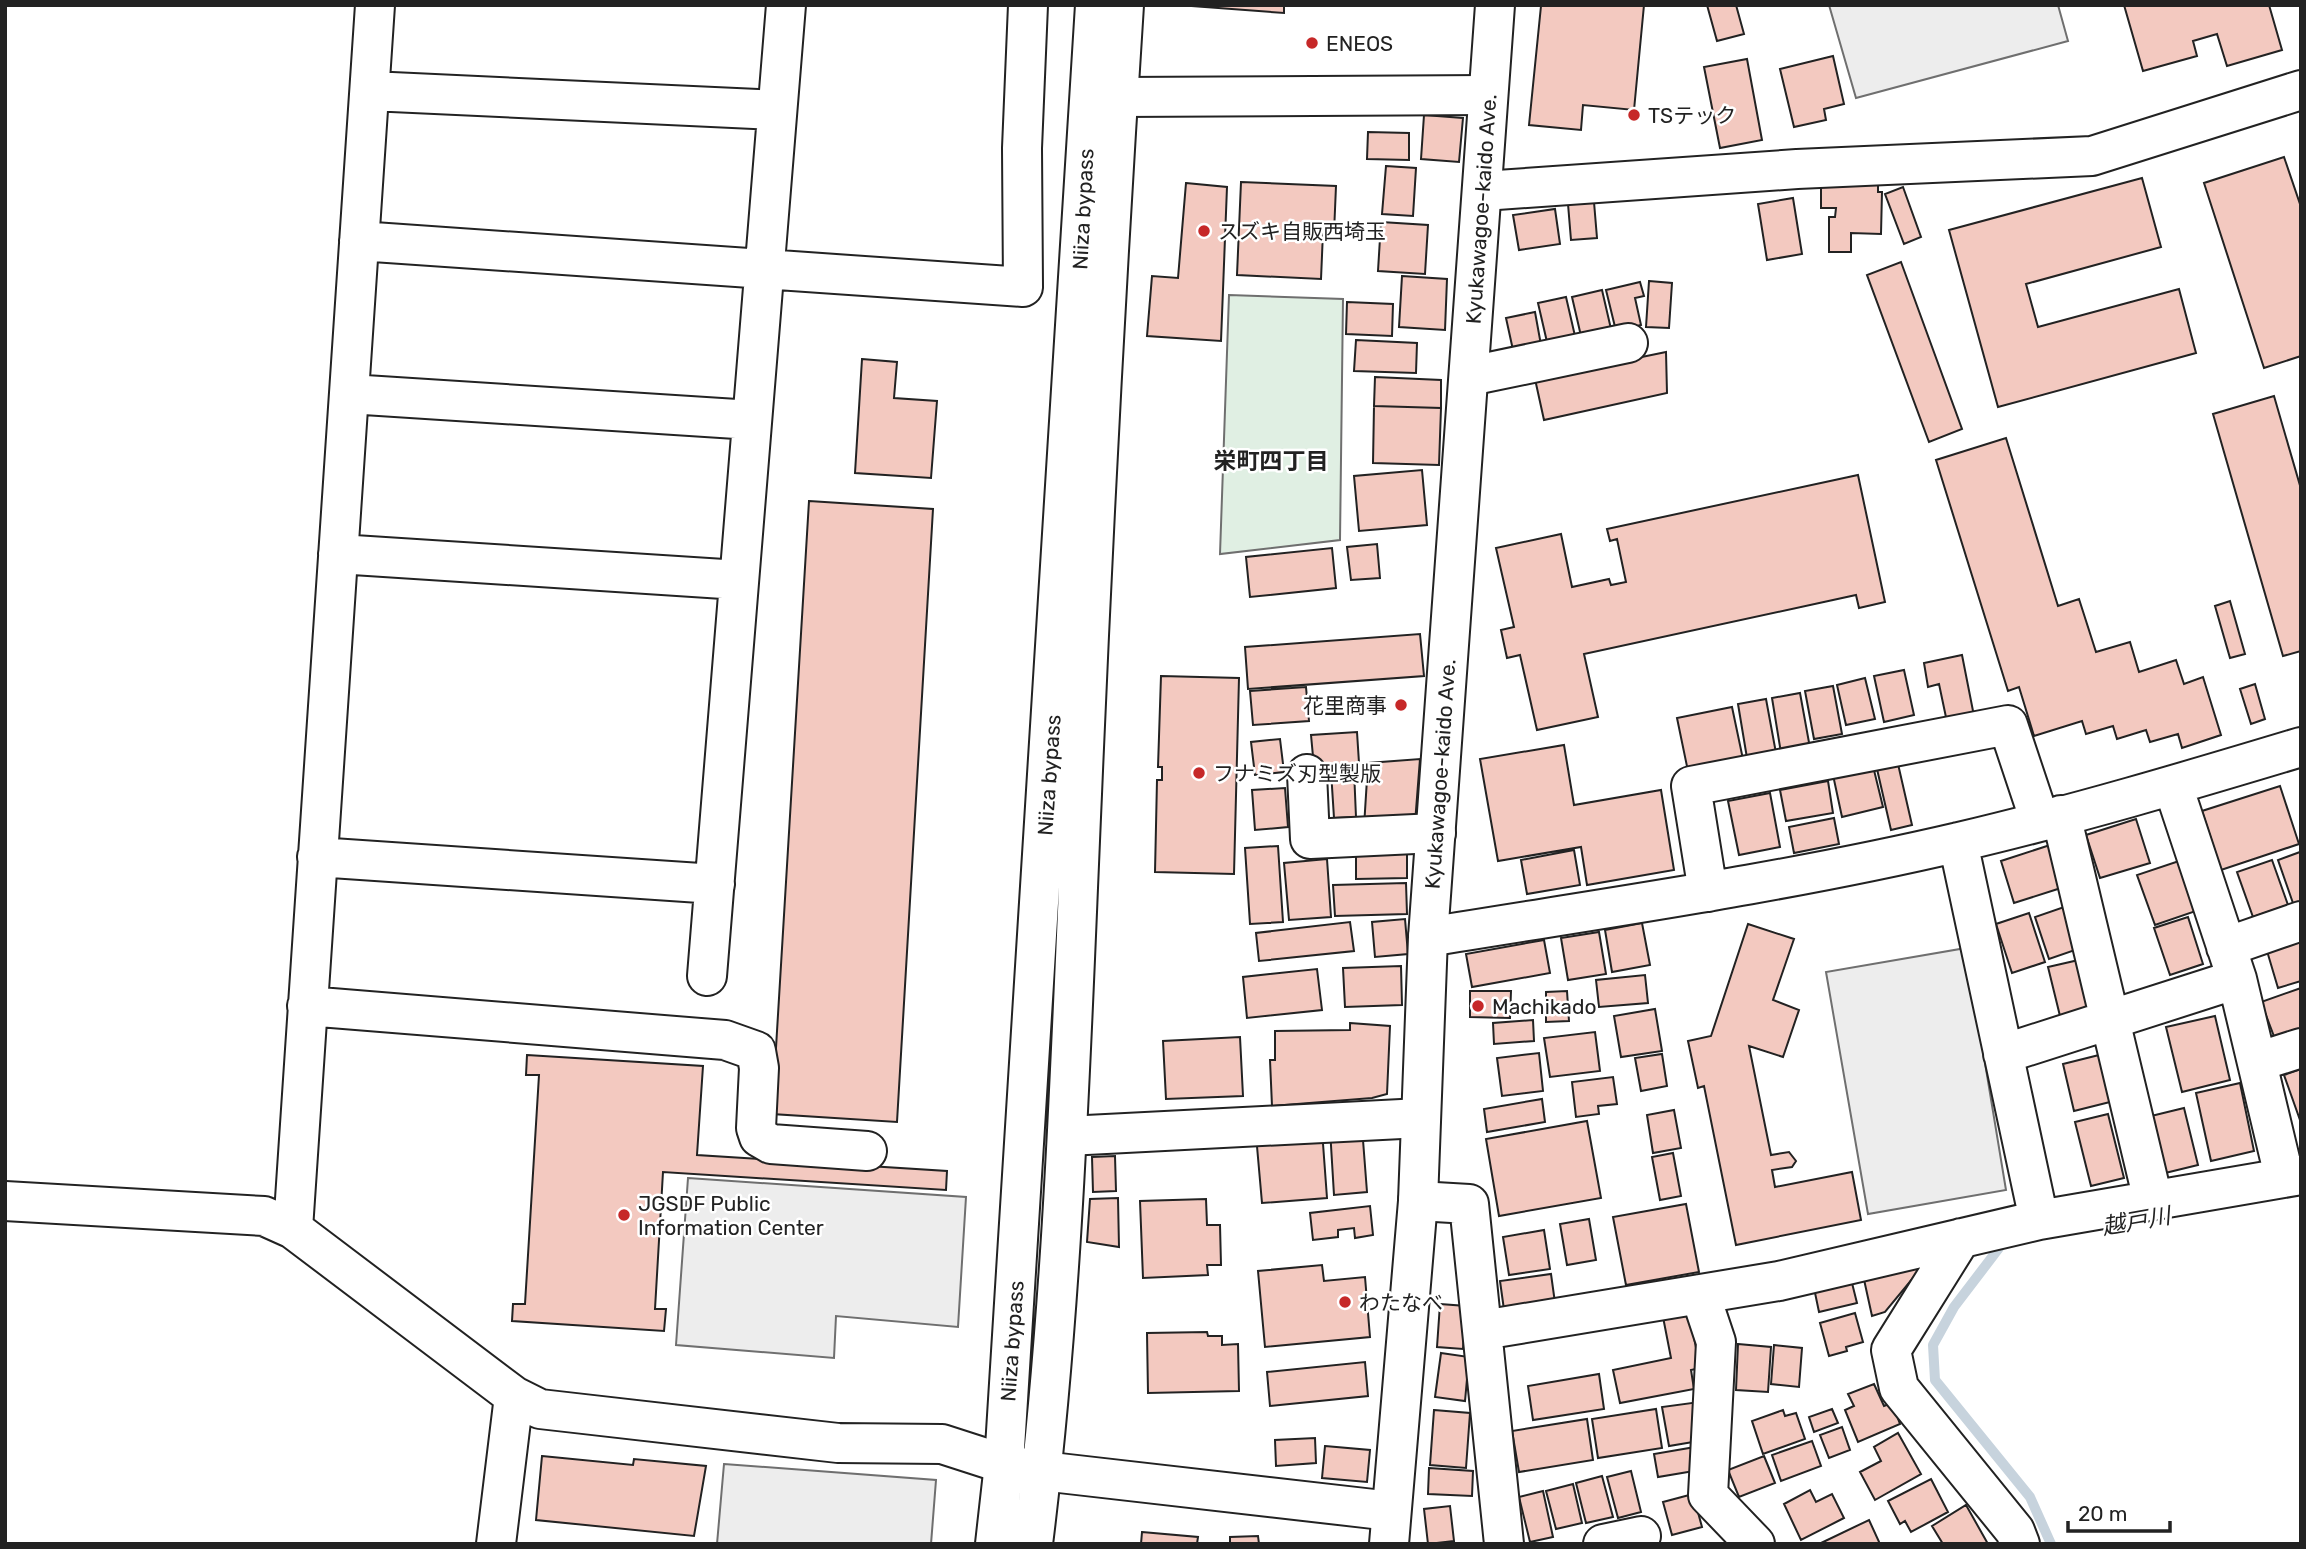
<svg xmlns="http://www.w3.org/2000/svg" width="2306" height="1549" font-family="Rubik,'Noto Sans JP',sans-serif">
  <rect width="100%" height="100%" fill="#fff"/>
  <!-- green -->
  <path fill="#e0efe3" stroke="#6f6f6f" stroke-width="2" d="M1229,295l114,4 -3,241 -120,14z"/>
  <!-- parking -->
  <path fill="#ededed" stroke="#6f6f6f" stroke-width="2" d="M1829,5h229l10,36 -212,57z
    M1966,948l40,242 -138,24 -42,-242z
    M688,1178l278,19 -8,130 -122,-11 -2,42 -158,-13z
    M724,1464l212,16 -5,64h-214z"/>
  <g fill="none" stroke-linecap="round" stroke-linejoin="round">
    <!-- stream -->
    <path stroke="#c7d3dd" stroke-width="10" d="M1999,1248l-45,59 -21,38 2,35 95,117 21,47"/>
  </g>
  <!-- building -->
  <path fill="#f3c9c0" stroke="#222" stroke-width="2" d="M1178,5h106v8z
    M1556,5h88l-10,105 -51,-5 -2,25 -52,-5 12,-119z
    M1707,5h29l8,29 -27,7z
    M2124,5h145l13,45 -55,16 -10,-32 -24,7 4,15 -54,15z
    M1833,56l11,48 -20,5 2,11 -32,7 -14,-58z
    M1747,59l15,81 -42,8 -16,-81z
    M1424,115l39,3 -4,44 -38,-3z
    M1368,132l41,1v27l-42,-1z
    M2284,157l17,50v149l-37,12 -60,-185z
    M1386,166l30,2 -3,48 -31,-2z
    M2142,178l19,69 -135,37 12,43 141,-38 17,64 -198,54 -49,-177z
    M1241,182l95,4 -2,47 -11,-1 -2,47 -84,-4z
    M1186,183l41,4 -6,154 -74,-5 5,-60 26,2z
    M1821,184l57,1v7h4l-1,42 -30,-1v19h-22v-35h6l1,-9h-15z
    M1903,187l18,50 -17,7 -19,-50z
    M1793,198l9,56 -35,6 -9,-56z
    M1594,202l3,36 -26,2 -3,-36z
    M1555,209l5,35 -41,6 -6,-35z
    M1381,222l47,3 -3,49 -47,-3z
    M1901,262l61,167 -33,13 -62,-167z
    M1402,276l45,3 -2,51 -46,-3z
    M1649,281l23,2 -3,45 -23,-1z
    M1640,282l4,14 -9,2 6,27 -25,6 -10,-41z
    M1602,290l9,39 -30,7 -9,-39z
    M1566,297l9,39 -28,6 -9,-39z
    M1347,302l46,2 -1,32 -46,-2z
    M1535,312l6,33 -28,5 -7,-32z
    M1356,340l61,3 -1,30 -62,-2z
    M1666,352l1,41 -123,27 -9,-41z
    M862,359l35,3 -3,36 43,3 -6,77 -76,-5z
    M1375,377l66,3v28l-67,-2z
    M2274,396l27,93v162l-18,5 -70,-242z
    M1374,406l67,2 -2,57 -66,-2z
    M2006,438l52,168 21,-7 17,53 34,-10 9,30 37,-12 8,24 19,-7 18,58 -39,13 -4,-14 -28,8 -4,-12 -29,9 -4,-13 -27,8 -4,-13 -48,15 -15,-49 -11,4 -72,-231z
    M1422,470l5,55 -68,6 -5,-55z
    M1858,475l27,127 -26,6 -3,-13 -272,59 14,63 -61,13 -17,-75 -13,3 -6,-28 13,-3 -18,-79 65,-14 11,53 37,-8 2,6 15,-3 -9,-43 -7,2 -3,-12z
    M809,501l124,8 -36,613 -125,-8z
    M1377,544l3,34 -29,2 -4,-33z
    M1332,548l4,40 -86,9 -4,-40z
    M2230,601l15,53 -15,4 -15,-52z
    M1420,634l4,42 -176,13 -3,-42z
    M1962,655l12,61 -27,6 -8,-38 -11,3 -4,-24z
    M1904,670l10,45 -30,7 -10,-46z
    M1161,676l78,2 -5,196 -79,-2 2,-92h5v-13h-4z
    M1865,678l10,41 -29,6 -9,-40z
    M2255,684l10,35 -14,5 -11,-35z
    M1833,686l9,48 -28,5 -9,-48z
    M1306,687l3,34 -56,4 -3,-34z
    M1800,693l10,55 -29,5 -9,-55z
    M1766,699l10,54 -29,5 -9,-54z
    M1732,707l12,57 -55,12 -12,-58z
    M1357,732l2,31 -45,4 -3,-32z
    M1280,739l4,33 -29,3 -4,-33z
    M1564,745l10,60 87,-15 13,80 -87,15 -6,-38 -83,14 -18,-102z
    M1420,759l-5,64 -51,4 4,-64z
    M1898,764l14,61 -21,5 -14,-61z
    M1873,766l10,41 -41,10 -9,-42z
    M1354,770l2,47 -22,1 -3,-47z
    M1828,781l5,32 -47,8 -6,-31z
    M2280,786l19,58 -78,26 -19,-59z
    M1285,788l3,39 -33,3 -3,-40z
    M1770,793l10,54 -41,8 -11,-54z
    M1834,818l5,26 -45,9 -5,-26z
    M2136,819l14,44 -50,15 -14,-43z
    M2050,845l14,42 -50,16 -13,-42z
    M1278,846l5,76 -33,2 -5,-76z
    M1407,846v32l-51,1v-32z
    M1574,850l6,35 -53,9 -6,-34z
    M2300,852l1,52 -7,2 -16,-46z
    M1327,859l4,58 -42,3 -5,-57z
    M2272,860l16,45 -35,12 -16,-45z
    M2179,861l17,50 -41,14 -18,-50z
    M1406,883l1,31 -72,2 -2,-31z
    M2067,906l14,42 -32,11 -14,-42z
    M2029,913l16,49 -33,11 -16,-49z
    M2188,917l15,47 -33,11 -16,-47z
    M1405,919l3,35 -33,3 -3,-35z
    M1350,922l4,29 -95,10 -3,-28z
    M1642,923l8,42 -38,7 -7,-42z
    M1748,924l46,15 -21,61 26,10 -16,47 -34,-11 22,109 18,-3 7,9 -4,6 -20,3 3,17 77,-15 9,48 -125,25 -32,-159 -6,2 -10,-47 23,-5z
    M1599,932l7,42 -38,6 -7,-42z
    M1544,940l6,33 -78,14 -6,-33z
    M2301,940v41l-23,7 -11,-37z
    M2083,959l12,48 -35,9 -12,-49z
    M1401,966l1,39 -57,2 -2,-39z
    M1317,969l5,41 -75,8 -4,-41z
    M1645,975l3,28 -49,4 -3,-27z
    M2301,988v50l-23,9 -17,-45z
    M1470,991h41l-1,27 -40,-1z
    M1567,991l2,30 -23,1v-30z
    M1655,1009l7,42 -41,6 -7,-41z
    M2215,1016l15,64 -48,12 -16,-65z
    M1533,1020l1,21 -40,3 -1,-21z
    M1350,1023l40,3 -3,68 -15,4 -100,8 -2,-46h5v-29l75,-1z
    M1595,1032l5,39 -50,6 -6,-39z
    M1240,1037l3,59 -77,3 -3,-58z
    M1539,1053l4,38 -41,5 -5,-38z
    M2107,1053l11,47 -44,11 -11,-47z
    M1662,1054l5,32 -26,5 -6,-33z
    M527,1055l176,11 -6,89 250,16 -1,19 -283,-18 -8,137h11l-2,22 -152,-10 1,-17h12l14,-229h-13z
    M2301,1069v51h-1l-16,-45z
    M1613,1077l4,27 -19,2 1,8 -23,3 -4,-35z
    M2240,1083l14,68 -43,10 -15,-68z
    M1542,1099l3,23 -58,10 -3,-23z
    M2184,1108l14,57 -37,9 -14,-57z
    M1674,1110l7,38 -28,5 -6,-38z
    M2108,1114l16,64 -33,8 -16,-64z
    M1587,1121l14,77 -102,18 -13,-77z
    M1362,1127l5,65 -33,3 -4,-66z
    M1322,1130l5,68 -65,5 -6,-68z
    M1673,1153l8,43 -21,4 -8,-43z
    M1115,1156l1,35 -23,1 -1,-35z
    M1118,1198l1,49 -32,-5 3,-43z
    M1206,1199l1,26h13l1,40h-14l1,10 -65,3 -3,-77z
    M1686,1204l13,68 -73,13 -13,-68z
    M1370,1206l3,29 -18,3 -1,-10 -16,2v7l-25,3 -3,-27z
    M1589,1219l7,41 -29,5 -7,-41z
    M1544,1230l6,39 -41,6 -6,-38z
    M1915,1263l3,9 -33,40 -13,4 -9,-41z
    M1322,1265l2,16 41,-4 5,60 -105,10 -7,-76z
    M1551,1274l5,36 -51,7 -5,-36z
    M1851,1279l6,24 -38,9 -5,-24z
    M1440,1304l26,2 -3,43 -26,-2z
    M1689,1312l11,56 -9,2 3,19 -74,14 -7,-33 58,-12 -8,-41z
    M1855,1313l8,29 -17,5 1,4 -18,5 -9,-33z
    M1207,1332l1,4h14v9l16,-1 1,47 -91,2 -1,-60z
    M1738,1344l33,3 -3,45 -32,-2z
    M1774,1345l28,3 -3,39 -28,-3z
    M1441,1353l28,4 -4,44 -30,-4z
    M1365,1362l3,34 -98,10 -3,-34z
    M1599,1374l5,35 -71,11 -5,-34z
    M1874,1384l10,22 8,-3 8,21 -42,18 -13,-32 9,-4 -6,-12z
    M1699,1402l6,38 -36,6 -7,-39z
    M1656,1409l6,39 -64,10 -6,-39z
    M1832,1409l6,14 -24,9 -5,-15z
    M1434,1410l36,3 -4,55 -36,-3z
    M1783,1410l2,6 11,-3 9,26 -42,15 -11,-33z
    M1587,1419l6,41 -74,12 -7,-41z
    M1842,1427l8,23 -21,8 -9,-23z
    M1898,1433l23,41 -46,26 -15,-28 21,-11 -7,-14z
    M1315,1438l1,25 -40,3 -1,-26z
    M1812,1441l9,25 -40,15 -9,-26z
    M1325,1446l45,4 -3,32 -45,-4z
    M1701,1446l5,23 -48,8 -4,-23z
    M542,1456l91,9 1,-6 72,7 -12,70 -158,-16z
    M1764,1456l11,27 -36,14 -11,-27z
    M1429,1468l44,3 -1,25 -44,-2z
    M1631,1471l10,41 -23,6 -11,-41z
    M1602,1476l11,41 -27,6 -10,-40z
    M1931,1479l17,33 -37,20 -6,-11 -5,3 -12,-23z
    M1573,1484l9,39 -26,6 -10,-38z
    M1810,1490l6,12 16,-8 12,24 -43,22 -17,-36z
    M1543,1491l10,46 -23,5 -11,-45z
    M1693,1494l9,33 -30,8 -9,-33z
    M1966,1505l22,39h-45l-11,-18z
    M1450,1506l4,35 -26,3 -4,-35z
    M1869,1520l11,24h-61z
    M1142,1532l56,5 -1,7h-56z
    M1258,1536l1,8h-29v-7z"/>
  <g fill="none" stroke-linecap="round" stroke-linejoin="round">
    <!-- minor casing -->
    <g stroke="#222" stroke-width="42">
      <path id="minor" d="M370,91l407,19
        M1118,97l370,-2
        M1483,191l314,-22 295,-13 209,-66
        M359,241l664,46 -1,-139 6,-143
        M1470,376l158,-33
        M349,394l403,26
        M338,554l401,26
        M1307,774l3,65 126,-6
        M2173,786l64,193 47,197
        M2061,815l92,385
        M1958,842l81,378
        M317,857l398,27
        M1708,892l-17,-106 317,-61 32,96
        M1428,937c177,-29 356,-54 531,-95 115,-27 229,-61 342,-95
        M2226,947l75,-26
        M707,976l79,-971
        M307,1006l418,34 31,11 3,17 -3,60 3,9 12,7 96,7
        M2003,1054l234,-75
        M2257,1062l44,-14
        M1067,1136l354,-18
        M5,1201l259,15 29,13 221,167 -18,148
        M1418,1201l51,3 35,340
        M293,1229l82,-1224
        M1961,1238l-70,112 8,38 116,143 5,13
        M1700,1294l16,48 -8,153 47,49
        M1483,1330l296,-49 260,-61 262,-45
        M514,1396l26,13 298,34 104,1 62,20 38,7 349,40
        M1603,1544l38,-8"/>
    </g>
    <!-- major casing -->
    <g stroke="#222" stroke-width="42">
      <path id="major" d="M1389,1544l29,-343 10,-264 67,-932"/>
    </g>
    <!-- highway casing -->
    <g stroke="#222" stroke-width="42">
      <path id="highway" d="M995,1544l9,-80 91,-1459
        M1033,1544c31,-249 38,-500 49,-750 11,-263 25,-526 42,-789"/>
    </g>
    <!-- minor -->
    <use href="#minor" stroke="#fff" stroke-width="38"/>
    <!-- major -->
    <use href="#major" stroke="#fff" stroke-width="38"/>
    <!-- highway -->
    <use href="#highway" stroke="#fff" stroke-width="38"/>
  </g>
  <!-- markers -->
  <g fill="#c62828" stroke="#fff" stroke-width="2.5">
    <circle cx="1312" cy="43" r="7"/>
    <circle cx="1634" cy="115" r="7"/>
    <circle cx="1204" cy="231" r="7"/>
    <circle cx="1401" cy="705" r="7"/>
    <circle cx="1199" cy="773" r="7"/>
    <circle cx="1478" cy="1006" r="7"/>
    <circle cx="624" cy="1215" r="7"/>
    <circle cx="1345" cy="1302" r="7"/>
  </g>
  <g text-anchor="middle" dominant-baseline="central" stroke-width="5" stroke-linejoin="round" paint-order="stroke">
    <!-- poi labels -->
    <g font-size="21" fill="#222" stroke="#fff" text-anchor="start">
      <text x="1326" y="43">ENEOS</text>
      <text x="1648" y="115">TSテック</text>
      <text x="1218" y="231">スズキ自販西埼玉</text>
      <text x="1387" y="705" text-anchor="end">花里商事</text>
      <text x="1213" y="773">フナミズ刃型製版</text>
      <text x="1492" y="1006">Machikado</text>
      <text x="638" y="1203">JGSDF Public<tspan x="638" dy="24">Information Center</tspan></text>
      <text x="1359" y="1302">わたなべ</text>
    </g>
    <!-- street labels -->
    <g font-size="21" fill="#222" stroke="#fff">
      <text transform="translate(1083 209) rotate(-87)">Niiza bypass</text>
      <text transform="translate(1481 209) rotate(-86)">Kyukawagoe-kaido Ave.</text>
      <text transform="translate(1440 774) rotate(-86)">Kyukawagoe-kaido Ave.</text>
      <text transform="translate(1049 775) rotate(-86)">Niiza bypass</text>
      <text transform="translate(1012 1341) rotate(-86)">Niiza bypass</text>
    </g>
    <!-- neighbourhood labels -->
    <g font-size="23" font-weight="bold" fill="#222" stroke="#fff">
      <text x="1271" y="461">栄町四丁目</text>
    </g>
    <!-- water labels -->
    <g font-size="23" font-style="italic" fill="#222" stroke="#fff">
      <text transform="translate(2136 1221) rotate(-10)">越戸川</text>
    </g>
  </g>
  <!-- border -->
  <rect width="2306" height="1549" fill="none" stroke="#222222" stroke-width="14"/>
  <!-- scale -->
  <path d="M2068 1521v10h102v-10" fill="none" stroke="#222222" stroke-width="3.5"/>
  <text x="2078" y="1521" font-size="21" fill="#222222" stroke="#ffffff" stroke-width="5" paint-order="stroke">20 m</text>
</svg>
